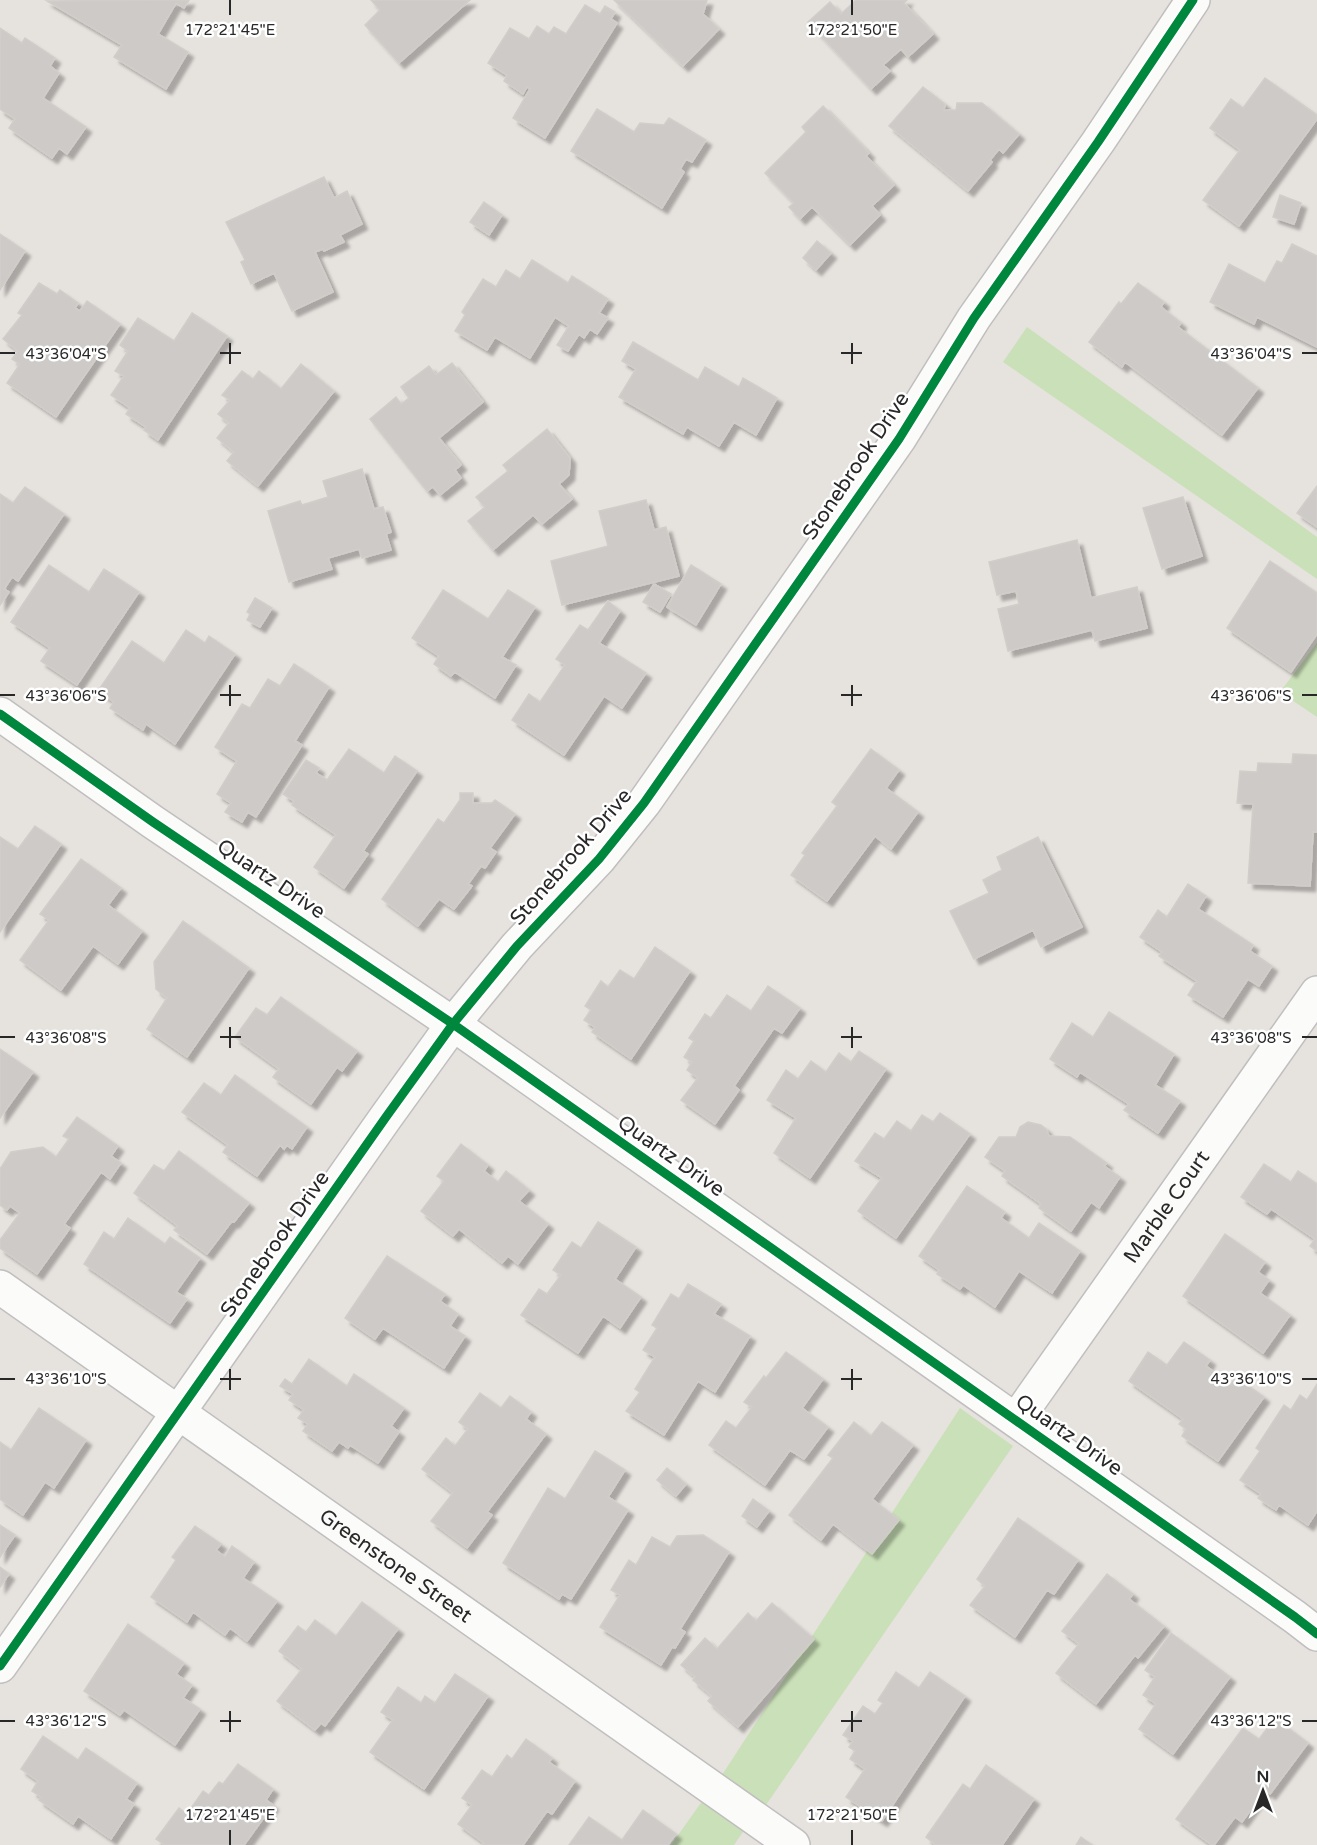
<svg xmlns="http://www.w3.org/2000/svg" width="1317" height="1845" font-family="'Varela Round',sans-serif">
  <defs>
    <filter id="shadow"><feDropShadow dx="5.5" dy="5.5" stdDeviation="1.5" flood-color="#0004"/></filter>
  </defs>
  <rect width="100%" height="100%" fill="#e6e2de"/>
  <!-- green -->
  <path fill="#cae0b8" d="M1027,327l290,210v42l-314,-217z
    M1317,643v74l-37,-25z
    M960,1408l53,38 -247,359 -44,-30z
    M703,1800l42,29 -11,16h-63z"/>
  <!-- building -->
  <path fill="#cdcac8" stroke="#d1ceca" stroke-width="1.5" filter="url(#shadow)" d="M189,0l-5,8 -8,-5 -18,31 30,18 -22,37 -52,-32 8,-12 -75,-44z
    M371,0h99l-71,63 -34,-38 15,-15z
    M614,0h93l-4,14 16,15 -36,37z
    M856,0h51l-3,3 29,31 -25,23 -7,-8 -18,16 7,6 -19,18 -63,-67 22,-20 11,12z
    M585,5l15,9 5,-8 10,6 -4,7 6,4 -72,115 -32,-20 17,-29 -3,-2 -4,7 -19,-13 3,-6 -19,-12 22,-35 19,11 8,-13 12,8 5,-7 12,7z
    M0,28l22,15 3,-5 30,20 -5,8 9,7 -16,25 43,29 -19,27 -8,-6 -7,10 -43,-30 6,-9 -15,-10z
    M1265,78l52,37v4l-78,107 -36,-26 37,-50 -30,-22 21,-29 12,9z
    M923,87l22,17 -1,6h12l1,-7h25l37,31 -16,19 -4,-4 -9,11 2,2 -24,29 -79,-65z
    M823,106l46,47 -3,3 28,29 -22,21 8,9 -30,30 -38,-38 -12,12 -11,-12 5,-4 -29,-30 41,-41 -4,-5z
    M597,109l37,23 6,-9 24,2 5,-7 37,22 -14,22 -6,-3 -6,10 4,3 -22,36 -91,-57z
    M324,177l10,21 13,-7 15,33 -22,11 4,7 -20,9 -1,-2 -8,3 18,40 -41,19 -18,-38 -23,11 -10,-22 4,-2 -19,-38z
    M1280,195l21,8 -7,21 -21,-7z
    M484,202l18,13 -13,20 -19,-13z
    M0,234l25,17 -25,39z
    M817,241l14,12 -15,17 -13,-12z
    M1292,244l25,12v91l-60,-30 -3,7 -44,-22 19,-38 36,19 12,-22 5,2z
    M532,260l36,23 4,-7 36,23 -9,14 9,5 -11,16 -7,-5 -6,9 -5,-4 -11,17 -11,-6 12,-19 -14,-9 -25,41 -35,-21 -8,13 -32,-19 10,-16 -3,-3 21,-33 13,8 10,-17 14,9z
    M39,283l18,11 3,-4 18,13 -3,5 5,3 7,-10 33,23 -64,93 -49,-34 13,-19 -8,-5 6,-8 -15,-12 19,-24 -4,-2z
    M1138,283l26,19 -3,5 20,16 -3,4 80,61 -36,47 -97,-73 -3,5 -33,-25 30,-40 2,2z
    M192,313l35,23 -69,104 -14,-10 2,-3 -20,-13 4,-6 -19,-13 13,-19 -9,-5 13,-20 -8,-6 18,-27 36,23z
    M633,342l65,38 7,-13 34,20 4,-9 34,20 -21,37 -22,-13 -15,24 -32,-19 -4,7 -64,-37 17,-28 -14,-8z
    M452,363l31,39 -44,36 22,27 -6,5 6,8 -21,17 -7,-8 -6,4 -57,-72 26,-22 5,7 8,-6 -8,-11 28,-21 7,9z
    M301,364l33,27 -76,95 -31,-25 7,-9 -17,-14 12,-15 -11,-9 12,-14 -8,-5 20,-24 11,8 6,-8 22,18z
    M547,429l23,29 -1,17 -10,9 13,15 -30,25 -9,-9 -40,35 -25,-29 17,-14 -9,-10 32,-26 -5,-6z
    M362,469l12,40 9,-2 8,25 -5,2 5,16 -29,8 -3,-9 -31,9 4,11 -43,13 -21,-71 32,-10 2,4 26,-8 -5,-16z
    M1317,486v41l-20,-14z
    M25,487l39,27 -46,67 -6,-4 -8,12 5,3 -9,13v-111l13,9z
    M1183,497l19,59 -40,13 -19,-61z
    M646,500l8,30 12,-3 13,49 -117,29 -11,-44 57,-15 -9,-35z
    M1077,540l14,58 46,-11 10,41 -52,13 -3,-11 -84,21 -10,-42 21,-5 -3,-13 -19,4 -8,-33z
    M1270,561l47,32v41l-26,38 -64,-44z
    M49,565l40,27 15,-23 35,23 -62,93 -36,-24 9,-13 -39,-26z
    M691,565l30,19 -25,41 -29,-18z
    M654,584l17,10 -11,18 -17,-10z
    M443,590l45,29 20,-29 27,17 -33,50 14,8 -21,33 -40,-26 -4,4 -17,-12 5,-8 -27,-18z
    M255,598l17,10 -12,19 -13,-7 3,-6 -3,-2z
    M608,601l12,10 -21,32 47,30 -24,35 -18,-12 -40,59 -52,-35 17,-26 11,8 25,-37 -9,-6 24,-34 8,5z
    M186,630l19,13 4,-7 26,18 -60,90 -29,-20 -3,6 -33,-22 4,-6 -16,-11 34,-50 32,22z
    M294,664l35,23 -34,54 7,4 -46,72 -8,-5 -6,10 -17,-10 6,-9 -14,-9 20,-33 -22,-14 27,-43 8,4 18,-29 12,7z
    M349,749l35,24 11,-17 22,15 -54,80 5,3 -24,34 -30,-21 22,-32 -44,-30 2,-4 -11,-7 23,-34 13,8 -3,5 11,7z
    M871,749l28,21 -13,18 32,24 -27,37 -16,-13 -48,65 -36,-26 14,-20 -3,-2 35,-47 -5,-4z
    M1293,754l24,1v77h-4l-3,54 -62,-3 5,-79 -16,-1 3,-32 17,1 1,-9 34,1z
    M460,793h13v10h19l3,-3 20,14 -25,34 6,4 -11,16 -4,-2 -13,18 4,2 -18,23 -15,-10 -21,27 -36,-27 56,-80 6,4 16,-23z
    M35,826l26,18 -61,88v-95l18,12z
    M1038,837l44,90 -41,20 -8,-17 -59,29 -24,-48 39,-18 -6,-13 19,-10 -5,-13z
    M81,859l40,29 -13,17 34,26 -24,33 -25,-18 -32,44 -41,-30 29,-40 -9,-6z
    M1188,884l18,12 -8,13 55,36 -3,6 22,15 -13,20 -11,-7 -25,38 -35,-22 9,-14 -38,-25 3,-4 -22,-15 18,-27 9,7z
    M183,921l66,47 -62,89 -40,-28 20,-31 -11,-9 -2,-27z
    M655,947l35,24 -59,88 -39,-27 3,-5 -11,-7 7,-10 -6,-4 16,-25 7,6 12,-17 14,9z
    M768,986l32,22 -18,25 -8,-5 -40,58 5,4 -24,34 -34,-24 17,-22 -11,-8 5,-8 -8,-5 10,-16 -5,-3 16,-24 6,4 16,-23 24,16z
    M281,997l76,54 -15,20 -5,-4 -26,37 -38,-27 6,-8 -44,-32 21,-29 11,7z
    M1109,1012l65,42 -19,31 25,16 -22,32 -34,-23 5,-6 -49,-32 -3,5 -27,-18 22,-36 21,14z
    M0,1049l33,23 -33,46z
    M859,1051l27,18 -76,109 -36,-25 22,-35 -29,-18 19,-30 12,9 13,-18 15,11 13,-19 12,9z
    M235,1075l72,52 -15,22 -5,-4 -3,4 -4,-4 -23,31 -34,-24 5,-7 -46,-33 22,-29 17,12z
    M940,1113l30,21 -74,104 -38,-27 24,-33 -27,-17 20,-28 9,6 13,-18 14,10 11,-16 11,7z
    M77,1117l41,29 -7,10 10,7 -11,16 -9,-7 -37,52 6,4 -33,46 -37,-26v-8l20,-27 -10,-7 -3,4 -7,-5v-36l11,-17 32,-5 13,10 13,-18 -6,-3z
    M1028,1122l13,3 5,4 3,7 21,1 37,26 -3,3 16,11 -21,31 -8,-6 -20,29 -32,-23 2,-4 -39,-28 3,-5 -20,-14 14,-20h17l4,-10z
    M461,1144l27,21 -4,6 14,11 8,-11 23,19 -10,11 29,23 -30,40 -10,-8 -6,7 -43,-34 -6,7 -32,-25 23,-30 -7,-5z
    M179,1151l70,52 -15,19 -2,-1 -25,33 -33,-24 4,-4 -44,-33 20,-28 10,6z
    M1264,1164l27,18 7,-11 19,13v67l-7,-5 5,-7 -44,-30 -4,5 -26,-17z
    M967,1186l38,26 -4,6 28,20 10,-15 41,28 -28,42 -33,-22 -24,36 -32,-22 -3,4 -23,-15 2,-4 -20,-14z
    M128,1218l37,26 5,-7 30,21 -24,34 11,7 -17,24 -86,-59 20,-32 10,7z
    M598,1222l38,25 -21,32 26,18 -21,31 -17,-12 -25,37 -57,-38 18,-26 8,5 14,-19 -8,-5 19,-28 9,6z
    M1225,1234l40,28 -7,10 11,8 -9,13 30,22 -27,38 -80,-57z
    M387,1256l58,38 -5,7 18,13 -8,12 15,10 -21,32 -61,-40 -8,11 -30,-21z
    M688,1284l33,20 -7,10 36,22 -35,56 -17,-11 -34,54 -38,-24 14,-19 -5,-3 20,-32 -12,-7 14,-22 -5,-3 19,-31 8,5z
    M1184,1342l26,18 -4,6 25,18 5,-7 28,20 -46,64 -36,-25 4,-7 -7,-5 4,-5 -54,-38 19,-29 19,13z
    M786,1352l37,27 -21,29 26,19 -24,32 -14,-9 -25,35 -56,-40 17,-24 10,7 16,-21 -8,-5 20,-26 2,2z
    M309,1359l38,27 7,-12 50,34 -13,18 8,6 -21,31 -28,-18 -2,3 -9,-6 -7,9 -29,-20 5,-7 -10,-6 6,-8 -15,-10 4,-6 -13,-8 5,-7 7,5z
    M1317,1384v127l-9,14 -29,-20 -3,5 -18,-12 3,-4 -21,-14 20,-29 -4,-3 28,-43 7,5 9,-15 7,5z
    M480,1393l21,15 9,-12 21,16 -5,7 20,15 -59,78 5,3 -25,33 -36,-27 22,-28 -31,-24 24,-31 9,8 13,-17 -9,-7z
    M39,1408l47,32 -32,48 -9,-6 -22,33 -23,-16v-57l11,8z
    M854,1422l17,14 11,-14 31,23 -41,54 27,21 -27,34 -39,-30 -12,16 -32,-25 44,-57 -5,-3z
    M595,1451l30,19 -17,27 20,13 -57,89 -9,-5 -3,5 -56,-36 45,-75 17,11z
    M667,1468l19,16 -10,12 -19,-16z
    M753,1499l16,12 -12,16 -15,-11z
    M1018,1518l60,42 -24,34 -7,-4 -32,47 -45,-32 15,-19 -8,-7z
    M0,1525l15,10 -15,22z
    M195,1526l26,18 -5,6 9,7 7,-11 22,16 -11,16 34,23 -30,40 -17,-13 -5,7 -32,-23 -6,10 -36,-25 25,-37 -4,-3z
    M703,1535l26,17 -49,77 5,3 -10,16 -3,-1 -11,18 -61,-38 20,-32 -9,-5 18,-30 7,5 16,-28 18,10 7,-11z
    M0,1567l9,7 -9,13z
    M1107,1574l26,20 -4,5 35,27 -26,32 -3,-3 -39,49 -40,-31 23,-29 -17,-13z
    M362,1602l36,27 -73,97 -4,-3 -6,7 -38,-29 25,-32 -23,-18 19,-25 8,6 9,-12 21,16z
    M772,1603l42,36 -76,88 -30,-26 4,-5 -19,-16 2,-3 -14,-12 24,-27 12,11 31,-36 8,8z
    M128,1624l56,39 -8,11 16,11 -9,13 17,11 -25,36 -51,-35 -4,5 -36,-24z
    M1171,1633l59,44 -57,77 -34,-25 17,-25 -13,-9 12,-18 -10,-7z
    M896,1672l23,16 11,-16 35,24 -83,125 -36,-24 19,-28 -15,-10 5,-8 -6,-4 4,-6 -10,-6 20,-29 12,8 8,-11 -5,-3z
    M455,1674l33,22 -64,93 -54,-37 23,-32 -12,-8 17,-25 23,16 4,-7 10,7z
    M1275,1718l33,25 -38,51 -5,-4 -23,32 -7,-5 -21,28h-2l-36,-26 67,-91 16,11z
    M43,1736l35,24 8,-12 51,35 -11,16 8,5 -23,35 -33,-23 -5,8 -34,-24 2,-3 -9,-6 6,-10 -17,-12z
    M526,1739l26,19 -3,4 26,19 -23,33 -5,-3 -24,34h-41l2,-2 -26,-19 14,-19 -10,-7 20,-28 10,7 15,-22 5,4z
    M238,1764l35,25 -7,11 7,5 -29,40h-79l-9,-6 23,-31 8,6 16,-23 6,4 10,-13 4,2z
    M986,1765l48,34 -32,46h-66l-10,-8 37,-53 7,5z
    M643,1810l33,24 -8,11h-99l20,-28 33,23z
    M1081,1837l11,8h-16z"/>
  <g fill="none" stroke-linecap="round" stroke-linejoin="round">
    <!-- minor casing -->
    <g stroke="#c0bebf" stroke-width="36">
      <g id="minor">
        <path d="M0,714l153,108 300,202 842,593 22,17"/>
        <path id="s1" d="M0,1287l793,558"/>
        <path id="s2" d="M1016,1420l301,-427"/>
        <path d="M0,1666l386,-549 67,-93 64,-78 82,-87 45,-56 255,-364 75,-121 124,-176 95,-142"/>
      </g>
    </g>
    <!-- minor -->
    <use href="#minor" stroke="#fbfbfa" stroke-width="33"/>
    <!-- cycleway casing -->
    <g stroke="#fff" stroke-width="13">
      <path id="cycleway" d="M0,714l153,108 300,202 842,593 22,17
        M0,1666l386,-549 67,-93 64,-78 82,-87 45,-56 255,-364 75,-121 124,-176 95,-142"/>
    </g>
    <!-- cycleway -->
    <use href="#cycleway" stroke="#00873e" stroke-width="9"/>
  </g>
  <!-- ticks -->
  <path fill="none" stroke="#282828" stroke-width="2" d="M230,0v15M852,0v15M230,343v21M852,343v21M0,353h15M220,353h21M841,353h21M1302,353h15M230,685v21M852,685v21M0,695h15M220,695h21M841,695h21M1302,695h15M230,1027v21M852,1027v21M0,1037h15M220,1037h21M841,1037h21M1302,1037h15M230,1369v21M852,1369v21M0,1379h15M220,1379h21M841,1379h21M1302,1379h15M230,1711v21M852,1711v21M0,1721h15M220,1721h21M841,1721h21M1302,1721h15M230,1830v15M852,1830v15"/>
  <g text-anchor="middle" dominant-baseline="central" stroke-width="5" stroke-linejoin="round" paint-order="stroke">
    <!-- street labels -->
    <g font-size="21" fill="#282828" stroke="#fff">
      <text transform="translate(856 466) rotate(-56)">Stonebrook Drive</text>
      <text transform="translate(571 857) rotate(-49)">Stonebrook Drive</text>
      <text transform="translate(271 879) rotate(34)">Quartz Drive</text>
      <text transform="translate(671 1156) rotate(35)">Quartz Drive</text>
      <text stroke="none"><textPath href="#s2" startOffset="261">Marble Court</textPath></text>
      <text transform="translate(275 1244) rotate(-55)">Stonebrook Drive</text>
      <text transform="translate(1069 1435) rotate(35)">Quartz Drive</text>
      <text stroke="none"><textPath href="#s1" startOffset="484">Greenstone Street</textPath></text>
    </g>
  </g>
  <g font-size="15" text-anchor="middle" fill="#282828" stroke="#fff" stroke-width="5" stroke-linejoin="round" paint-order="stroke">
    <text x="230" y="35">172°21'45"E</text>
    <text x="852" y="35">172°21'50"E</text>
    <text x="66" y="359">43°36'04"S</text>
    <text x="1251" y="359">43°36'04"S</text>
    <text x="66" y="701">43°36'06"S</text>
    <text x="1251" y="701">43°36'06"S</text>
    <text x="66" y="1043">43°36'08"S</text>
    <text x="1251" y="1043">43°36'08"S</text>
    <text x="66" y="1384">43°36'10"S</text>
    <text x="1251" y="1384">43°36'10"S</text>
    <text x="66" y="1726">43°36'12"S</text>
    <text x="1251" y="1726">43°36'12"S</text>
    <text x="230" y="1820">172°21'45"E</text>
    <text x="852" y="1820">172°21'50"E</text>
  </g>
  <!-- north arrow -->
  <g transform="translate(1263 1791)" stroke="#ffffff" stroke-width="4.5" paint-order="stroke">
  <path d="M0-4.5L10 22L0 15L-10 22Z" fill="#282828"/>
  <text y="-9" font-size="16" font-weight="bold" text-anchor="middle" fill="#282828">N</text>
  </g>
</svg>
